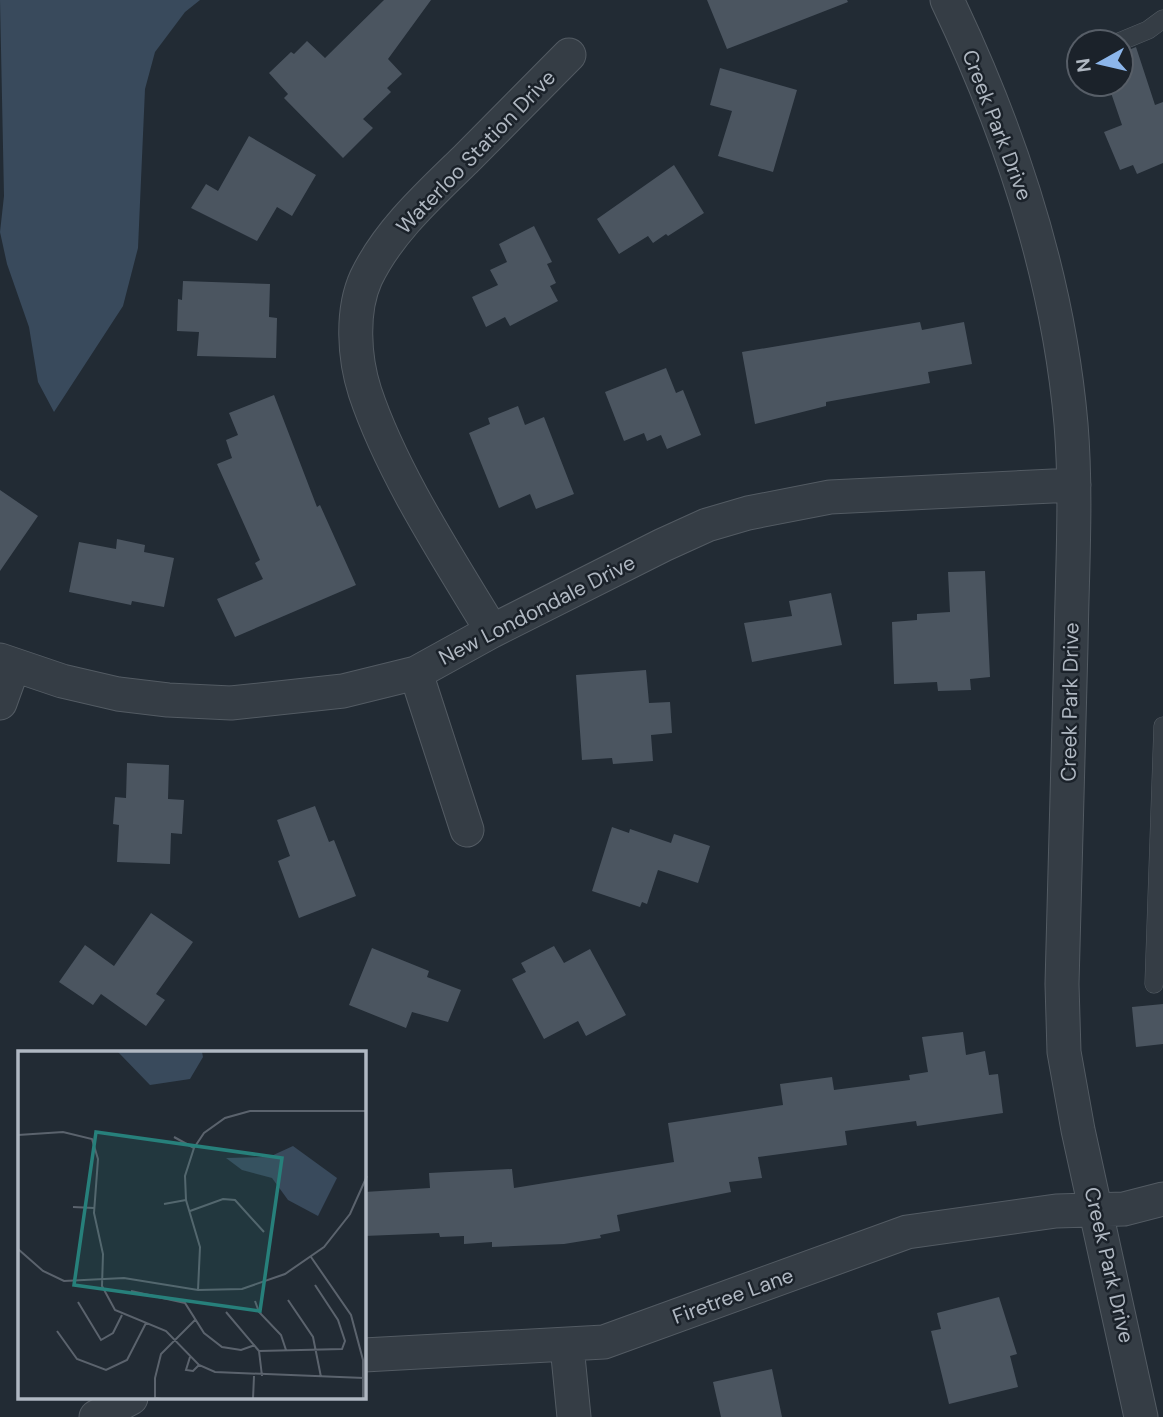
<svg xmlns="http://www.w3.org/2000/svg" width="1163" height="1417" font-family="'DM Sans',sans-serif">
  <rect width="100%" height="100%" fill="#222b34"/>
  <!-- water -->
  <path fill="#394a5c" d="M0,0h200l-15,12 -30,40 -10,37 -7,159 -15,58 -69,106 -16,-30 -9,-55 -22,-63 -7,-32 4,-36z"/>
  <!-- building -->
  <path fill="#4b5560" d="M384,0h47l-43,59 14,15 -15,14 4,4 -28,27 10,9 -30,30 -59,-60 4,-4 -19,-21 22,-21 3,2 13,-13 18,17z
    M707,0h140l1,2 -121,47z
    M1136,47l19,58 8,-3v61l-26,11 -4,-9 -13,5 -16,-38 18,-7 -14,-41h13v-31z
    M720,68l77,22 -24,82 -55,-16 14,-45 -22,-6z
    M249,136l67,39 -24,41 -15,-9 -20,34 -66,-33 15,-24 12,7z
    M674,165l30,48 -36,23 -2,-2 -13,9 -5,-7 -29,18 -22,-35z
    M534,226l18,36 -5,2 9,19 -6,3 8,15 -48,25 -5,-9 -19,10 -14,-30 26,-12 -8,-15 17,-8 -8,-18z
    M183,281l87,3 -1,33 8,1 -1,40 -79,-2 2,-24 -22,-1 1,-32 4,1z
    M920,322l2,8 42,-8 8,42 -44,8 2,11 -104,19v4l-71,18 -13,-72z
    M666,368l10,25 7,-3 18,45 -34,14 -6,-14 -14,6 -3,-8 -20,8 -19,-49z
    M274,395l43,112 3,-2 36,80 -121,52 -18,-38 46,-20 -8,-16 5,-3 -43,-96 15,-6 -6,-18 12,-5 -9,-22z
    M518,406l7,19 19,-8 30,77 -38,15 -6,-15 -31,14 -30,-75 21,-9 -2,-6z
    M0,490l38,26 -38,55z
    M117,539l28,6 -1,7 30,6 -10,49 -32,-6 -1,4 -62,-13 10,-50 37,7z
    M985,571l5,106 -20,2 1,11 -33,1 -1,-9 -43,2 -2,-62 25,-2v-6l33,-2 -2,-40z
    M831,593l11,52 -90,17 -8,-39 48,-7 -3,-15z
    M646,670l3,33 21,-1 2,31 -21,2 2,26 -40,3 -1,-6 -30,2 -6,-85z
    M127,763l42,2 -1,34 16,1 -2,34 -11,-1 -1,31 -53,-2 2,-37 -6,-1 2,-27 11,1z
    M315,806l14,36 5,-2 22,56 -57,22 -21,-57 12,-5 -13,-36z
    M612,827l17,6 1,-4 41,14 3,-9 36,12 -12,37 -40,-13 -11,34 -5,-2 -2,5 -48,-16z
    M151,913l42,29 -37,52 9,6 -19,26 -45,-32 -8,11 -34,-23 26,-37 29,21z
    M554,946l10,17 26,-14 36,66 -40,21 -8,-15 -34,18 -32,-60 14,-7 -5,-9z
    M372,948l57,23 -2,6 34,13 -13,32 -36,-10 -6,16 -57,-23z
    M1163,1004v40l-27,3 -4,-40z
    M963,1032l3,23 19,-4 4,24 9,-1 5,39 -86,13 -1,-5 -71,10 2,14 -89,12 4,21 -33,4 2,10 -114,23 3,16 -20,4 1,3 -37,6 -72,3v-5l-28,2v-8l-24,1 -1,-4 -75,3v-44l66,-4 -1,-15 83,-4 2,19 160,-26 -6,-39 115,-18 -3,-21 52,-7 2,13 76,-10 -1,-5 19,-3 -6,-35z
    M999,1297l18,57 -7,2 8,31 -69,17 -18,-73 10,-2 -4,-16z
    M772,1369l10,48h-61l-8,-35z"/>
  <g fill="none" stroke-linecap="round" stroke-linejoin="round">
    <!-- service casing -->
    <g stroke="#535b63" stroke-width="19">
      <path id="service" d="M1119,42l29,-12 15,-11
        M1154,984l9,-258"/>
    </g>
    <!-- minor casing -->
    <g stroke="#535b63" stroke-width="35">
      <path id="minor" d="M947,0c64,134 111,275 124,424 6,73 1,148 0,222 -2,112 -5,225 -9,338l2,68 14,78 63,287
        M492,631c-44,-73 -100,-158 -127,-239 -11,-34 -14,-81 1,-114 22,-46 63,-83 99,-118 35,-35 69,-70 104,-105
        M0,660l62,21 56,13 50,6 63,3 112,-12 73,-18 76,-42 171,-86 44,-20 41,-12 82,-16 244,-12
        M416,673l51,157
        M0,703l13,-36
        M567,1346l7,71
        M364,1355l240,-13 303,-110 149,-21 68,-2 39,-10
        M96,1417l35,-19"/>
    </g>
    <!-- service -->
    <use href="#service" stroke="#353d45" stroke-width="18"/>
    <!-- minor -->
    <use href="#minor" stroke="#353d45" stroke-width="33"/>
  </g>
  <g text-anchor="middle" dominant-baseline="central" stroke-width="5" stroke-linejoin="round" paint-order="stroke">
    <!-- street labels -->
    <g font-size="21" fill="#b0b8c2" stroke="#1b222a">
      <text transform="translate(997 125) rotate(69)">Creek Park Drive</text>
      <text transform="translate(476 152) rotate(-46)">Waterloo Station Drive</text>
      <text transform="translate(537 610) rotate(-27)">New Londondale Drive</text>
      <text transform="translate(1070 702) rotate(-89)">Creek Park Drive</text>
      <text transform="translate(1109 1265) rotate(77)">Creek Park Drive</text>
      <text transform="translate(733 1296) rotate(-20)">Firetree Lane</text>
    </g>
  </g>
  <!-- overview -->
  <g transform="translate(18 1051)">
    <rect width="348" height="348" fill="#222b34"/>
    <path d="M100,1h84l1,5 -13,22 -40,6zM275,95l44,32 -19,38 -30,-16 -16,-22 -30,-8 -16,-12 43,-1z" fill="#394a5c"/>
    <path fill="none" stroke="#5b636d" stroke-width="2" d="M0,84l45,-3 29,7 6,20 -4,54 9,41 -1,32 13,24 51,21 33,34 16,7 149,6M156,86l20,11M146,153l22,-4M55,156l21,1M172,160l33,-12 12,1 29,32M0,198l25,22 21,10 60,-3 74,12 44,-1 43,-15 39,-27 26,-33 17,-38M293,206l40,58 12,45v39M180,239l2,-43 -14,-47 -1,-24 9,-28 10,-15 21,-15 25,-7h117M113,240l54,12 19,30 18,14 19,3 14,-5M270,249l25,37 8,40M237,250l4,11 22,23 5,15M60,251l23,38 12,-7 9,-18M208,261l33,39 3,25M39,280l20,28 29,11 21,-10 19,-37M241,300l83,-2 3,-8 -7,-21 -23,-35M172,306l-4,13 7,1 6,-6M143,348l-6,-1v-20l6,-24 34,-34M235,348l1,-23"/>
    <path fill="#27807b" fill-opacity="0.15" stroke="#27807b" stroke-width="3.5" d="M78,81l186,26 -22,153 -186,-26z"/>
    <rect width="348" height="348" fill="none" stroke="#b0b8c2" stroke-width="3.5"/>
  </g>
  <!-- north arrow -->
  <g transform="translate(1100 63) rotate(262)"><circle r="33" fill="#1b222a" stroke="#575e67" stroke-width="2"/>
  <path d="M0-5L12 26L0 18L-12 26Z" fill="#8cb6eb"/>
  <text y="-10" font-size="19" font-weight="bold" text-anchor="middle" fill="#b0b8c2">N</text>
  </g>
</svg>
